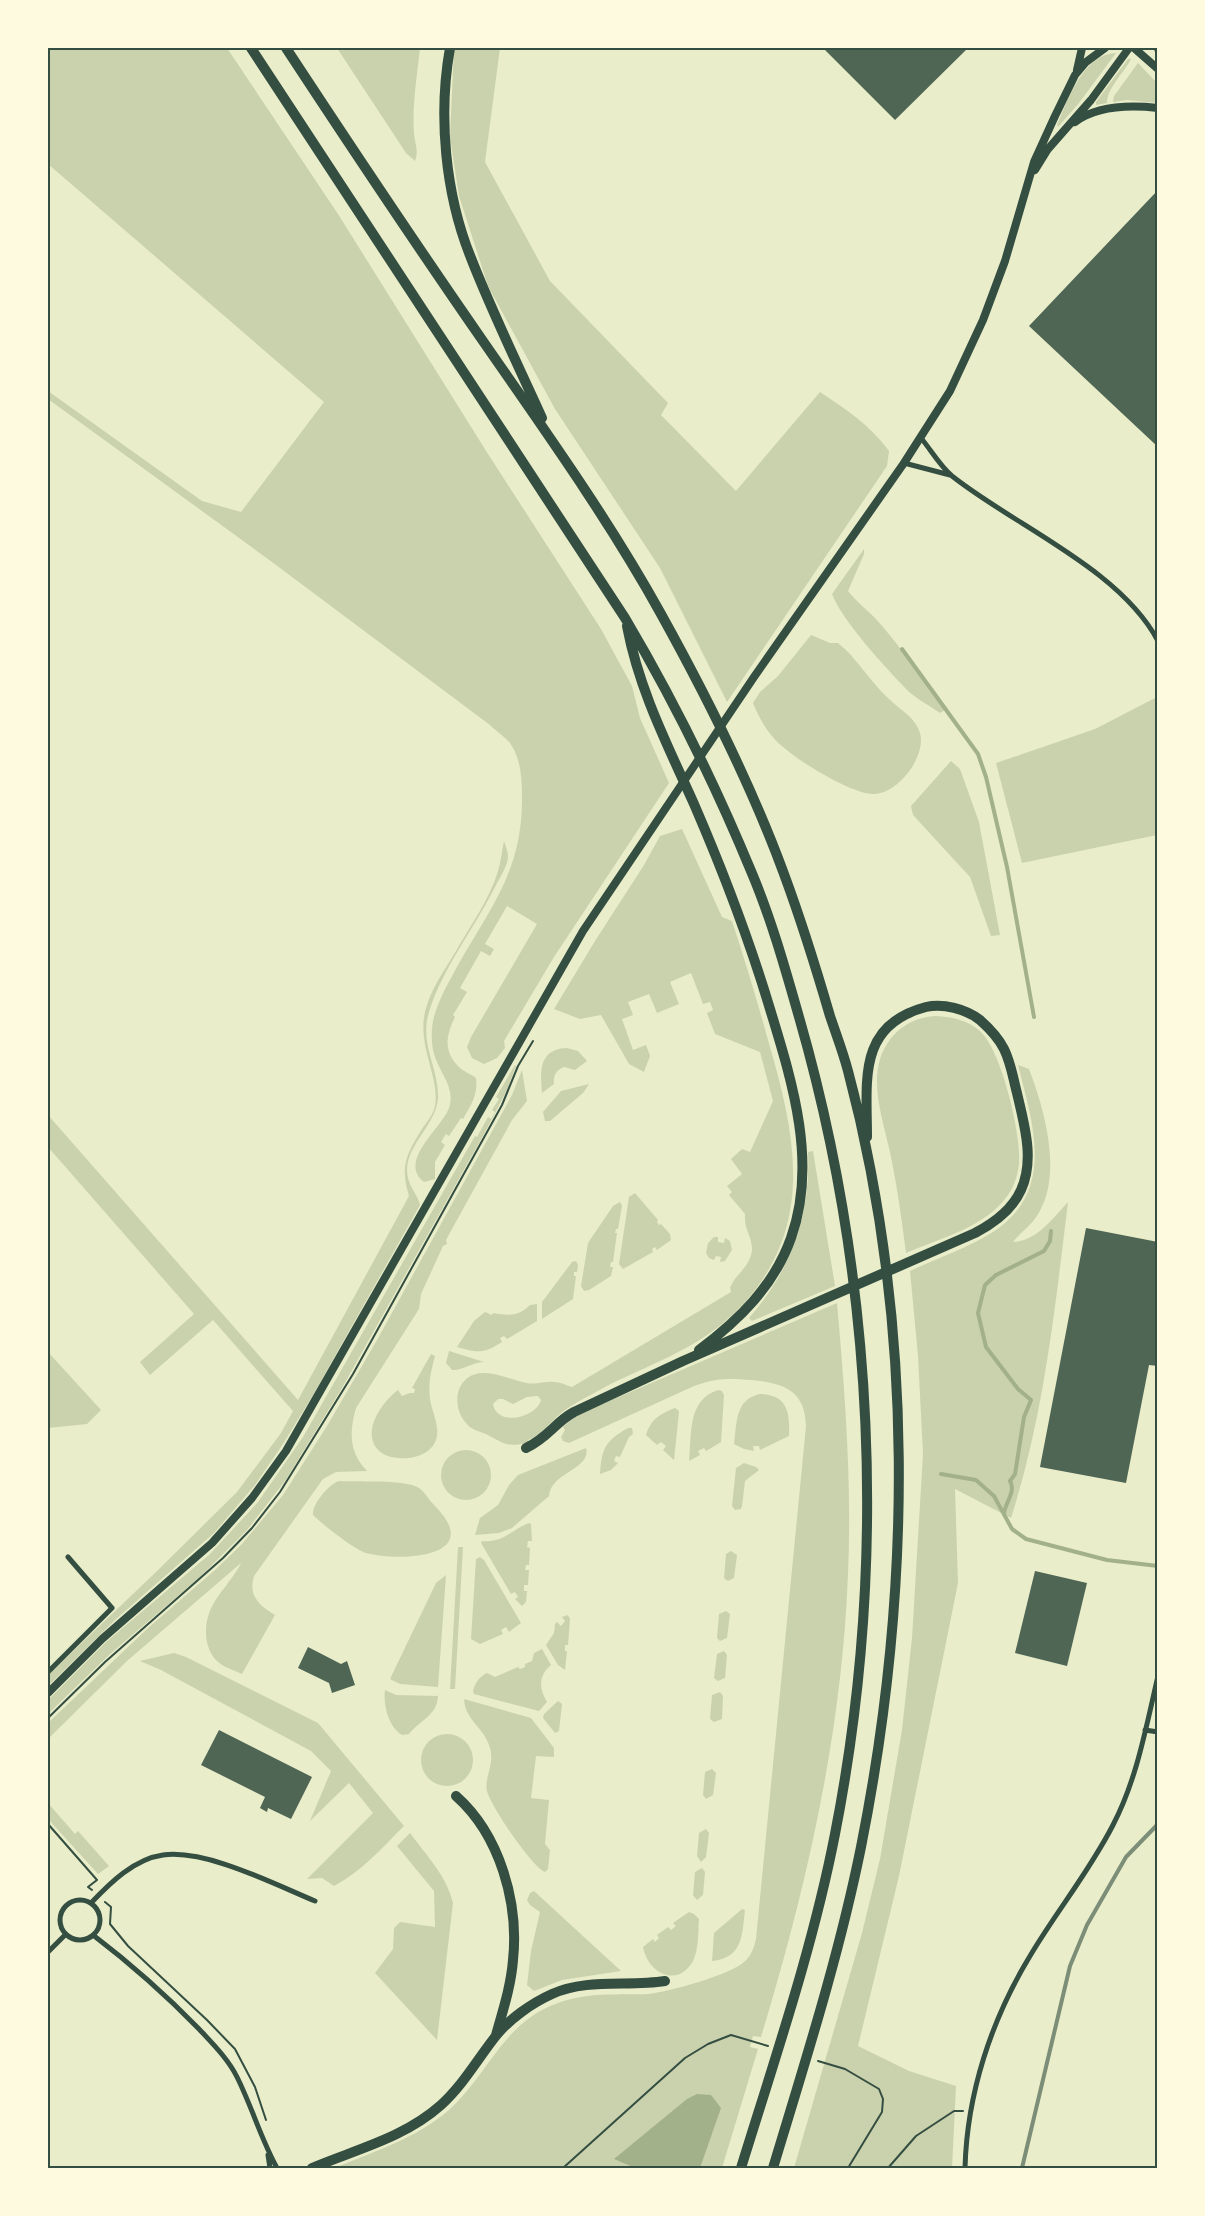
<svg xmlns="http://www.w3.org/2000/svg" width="1205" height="2216" font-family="Commissioner,sans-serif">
  <rect width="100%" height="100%" fill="#e9edc9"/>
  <!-- green -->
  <path fill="#cad2ad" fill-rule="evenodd" d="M48,48h179l111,166 150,240 113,175 31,57 8,32 29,65 -115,174 -50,84 1,7 -8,10 -13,6 -12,-6 -5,-11 4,-10 66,-113 -30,-18 -22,38 9,5 -4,7 -9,-5 -21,37 7,4 -14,23 2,2c-9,18 -12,35 4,50 5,5 12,7 17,11 2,17 -5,27 -13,41l-2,-1 -12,18 -3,-2 -5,8 4,3 -10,17v17l-11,3c-27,-21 18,-54 25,-74 7,-20 -10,-36 -15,-54 -3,-10 -3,-27 0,-37 5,-19 15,-35 24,-52 33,-58 63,-93 64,-163 0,-19 0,-42 -12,-59 -5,-6 -14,-12 -20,-18l-218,-163 -224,-163v-8l154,110 39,11 83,-110 -276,-238z
    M337,48h83c-3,28 -8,58 -6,86 1,10 5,17 1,27l-9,-8z
    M454,48h46l-15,114 65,119 118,122 -7,12 75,76 84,-99c26,17 51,34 69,59l-2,15 -160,236 -67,-134 -105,-159 -67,-123 -29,-90 -9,-59z
    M1116,53l-37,50 -21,24 -1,-2c11,-25 26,-71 59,-72z
    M1128,59h3c-7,14 -24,29 -24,44l-11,2v-3z
    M1138,63l19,20v20l-30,-3 -14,2 1,-6z
    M864,549v5l-16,37c8,10 18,18 27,27 26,28 47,62 70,92l-5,3c-10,-7 -23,-14 -32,-22 -21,-22 -66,-70 -76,-97z
    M811,635l19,8h8c20,16 32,39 51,56 10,10 23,16 29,29 13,24 -20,67 -45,66 -23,0 -88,-40 -101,-58 -8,-9 -14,-21 -19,-33l7,-11 18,-16z
    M1157,697v138l-135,28 -26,-100 99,-34z
    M951,761l9,8 19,53 21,113 -9,1 -21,-59 -57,-62 -2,-9z
    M682,829l40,88 10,4c13,40 25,79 36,119 30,102 49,196 -38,277 -34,32 -84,49 -125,70 -15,9 -32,16 -45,27 -11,9 -18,21 -32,26l1,2c-22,6 -24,2 -43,-8 -7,-3 -15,-4 -20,-11 -15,-17 -11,-48 16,-50 15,-1 31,8 45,10 10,2 18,-2 27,-1 6,0 12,3 18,5l159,-95 -1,-4c5,-14 22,-22 22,-40 -1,-14 -8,-18 -7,-34l-16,-19 3,-3 -5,-6 15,-12 -11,-15 11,-10 8,3 23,-51 -13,-49 -45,-18 -8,-21 6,-3 -3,-8 -7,2 -12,-31 -21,9 9,22 -22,9 -8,-19 -21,8 5,13 -11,4 11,31 13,-5 4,11 -6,16 -15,-8 -28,-49 -21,4 -26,-10 41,-68 49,-76 16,-29zM538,1396l3,4c-5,18 -44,27 -48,4l5,-5h5l10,5 14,-7z
    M504,841c1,4 4,10 4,15 0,10 -9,23 -13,31 -21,42 -52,80 -66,125 -10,33 10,55 9,86 -2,29 -37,50 -30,80 2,10 10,17 12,27l-107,190 -30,49 -28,41 -41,48 -99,87 -67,66v-11l108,-103 81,-80 44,-59 12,-22 -80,-91 -63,55 -10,-13 54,-48 -146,-167v-32l250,285 111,-204c-9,-30 -3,-41 13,-67 5,-7 11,-14 13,-23 5,-29 -18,-59 -10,-94 5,-22 19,-41 31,-61 14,-25 34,-52 42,-80 3,-10 4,-20 6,-30z
    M935,1016c18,1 33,4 46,16 21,21 40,101 38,131 -1,11 -4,22 -11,32 -22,32 -67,43 -102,58 -4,-31 -8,-61 -14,-91 -7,-40 -30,-89 0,-125 11,-13 26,-20 43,-21z
    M567,1048l11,3 9,10 -12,9 -11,-3c-8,3 -11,9 -10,17l-12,9c-2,-22 -3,-44 25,-45z
    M515,1065l1,1 -9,24 -23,44 -142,254 -57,93 -38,49 -46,46 -92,79 -61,59v-14l57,-57 105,-89 48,-52 45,-65 172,-301 2,1 11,-20 3,2 4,-7 -3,-2 7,-11 -3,-2z
    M1018,1065l11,4c16,42 36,111 5,151 -6,8 -15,14 -21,22 24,-1 40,-24 55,-40 -13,106 -24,213 -57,316l-56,-29 3,94 -59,293 -41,170 51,25 47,15 -4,82h-158l68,-235 18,-74 22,-129 10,-92 11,-184 -5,-98 -8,-85c27,-13 58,-23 83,-39 63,-41 40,-107 25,-167z
    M522,1070l5,31 -15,19 -66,120 1,4 -4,2 -22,48 -2,15 -63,99c-7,25 -7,44 11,63l-31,1 -13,7 -69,97c-6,19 5,30 21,39l-33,59c-9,-4 -20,-7 -27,-15 -13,-16 -11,-41 0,-58 8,-13 20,-25 26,-38l-114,98 -79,78v-16l100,-95 67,-58 27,-26 41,-49 44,-69 50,-86 135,-245z
    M589,1084l-6,9 -33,28h-5l-2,-9 18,-21z
    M813,1151l22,135 -83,35 -3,-3c42,-48 62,-103 59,-166z
    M635,1193l23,27 -1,2 2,3 2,-1 9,10 1,6 -14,10 -2,-3 -3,2 1,3 -30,17 -4,-5 10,-67z
    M620,1202l2,4 -4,23h-2l-1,4h2l-4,29h-2l-1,5h3l-2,9 -22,14 -5,1 -3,-5 7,-43 25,-37z
    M714,1237h4v5l6,1 1,-5 5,3 2,9 -7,11 -5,1 1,-5 -5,-1 -2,4 -5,-2 -3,-5 2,-10z
    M576,1261l2,4 -1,7h-3v4h2l-3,23 -31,20v-17l30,-40z
    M837,1303c8,90 15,181 11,271 -6,158 -41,312 -87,463l-8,-1 -3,11 8,2 -36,119h-387c40,-17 80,-29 114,-58 40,-36 54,-88 109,-107 30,-11 59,-8 90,-9 20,-2 82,-19 96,-32 7,-6 10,-14 12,-23l50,-513c-1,-37 -24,-43 -55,-46 -23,-2 -35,-2 -57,6l-125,57 -6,-2 -2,-4 4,-7 -2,-3 14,-12z
    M537,1304v17l-30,18 -3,-3 -4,2 2,4c-19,12 -24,11 -45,5l17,-26 11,-9 7,3 1,-2c16,3 26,3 37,-8z
    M449,1351l35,11c-11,0 -22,9 -32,8l-6,-7z
    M48,1352l53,58 -14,14 -39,4z
    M431,1354l4,2c-4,14 -7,28 -5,42 1,10 6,20 7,30 3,23 -20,32 -39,30 -9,-1 -17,-3 -23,-12 -11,-18 8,-45 23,-56l4,6 8,-3h4l1,-4 -3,-1z
    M718,1390l4,1 2,4 -3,47 -15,9 -2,-3 -6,3 2,4 -11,6c3,-27 -2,-61 29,-71z
    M760,1394c28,1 30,19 29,42l-29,14 -1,-4h-6l1,5 -10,-2 -10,-5c3,-21 1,-45 26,-50z
    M675,1408l3,2 1,2 -5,48 -11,-10 3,-4 -5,-4 -4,3 -11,-10c5,-16 14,-21 29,-27z
    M628,1428h4l1,6 -4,3 -9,20 -4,-1 -2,5 4,2 -7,7 -11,4c2,-26 5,-33 28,-46z
    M586,1448c6,21 -35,24 -37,48l-37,32 -13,5 -24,2 5,-17 18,-13 11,-20 9,-10z
    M441 1475a25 25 0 1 1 50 0a25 25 0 1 1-50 0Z
    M744,1463l12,4 3,3 -14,11 -3,25 -1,3 -6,1 -3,-4 4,-38z
    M339,1481c21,1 53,-1 73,4 12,3 14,12 22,20 53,53 -33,57 -68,48 -11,-3 -44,-29 -53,-38 -1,-11 16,-31 26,-34z
    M529,1523l2,1 1,17h-4l-1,6 3,1 -1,17h-3l-1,5h4l-1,15h-4v6h3l-1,11 -4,4 -7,-7 3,-2 -3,-5 -4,2 -30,-51 1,-2c22,2 29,-11 47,-18z
    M458,1547h5l-8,142h-5z
    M731,1551l6,4 -3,23 -6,3 -4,-3 2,-24z
    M480,1557l4,3 37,63 -12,9 -3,-5 -5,3 2,4 -23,10 -9,-5 5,-80z
    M446,1575l-8,112 -38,-3 -10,-5 46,-96z
    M726,1611l4,3 -3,24 -7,3 -3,-3 2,-24z
    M568,1615l2,4 -2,26h-3v6h2l-2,19 -7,-5 -12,-20 8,-12 1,-9 2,-2 4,4 4,-5 -3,-4z
    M542,1649l9,16c-13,11 -12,24 -4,37l-8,9 -65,-17 -1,-3c2,-8 6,-14 14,-18l8,4 23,-10 2,2 5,-2v-3l7,-3 2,-8z
    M724,1651l3,4 -2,23 -7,3 -4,-3 3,-24z
    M174,1653l12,4 132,66 86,103c-22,22 -43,46 -70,60l-12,-8 -15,1 66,-66 -24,-30 -39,38 21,-50 -20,-20 -150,-81 -21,-9z
    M385,1690l11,5 42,1c-1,20 -18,24 -29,38l-7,1c-14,-8 -19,-32 -17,-45z
    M720,1692l3,4 -1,23 -8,3 -4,-3 2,-24z
    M464,1699l67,19 23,30v9l-18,-1 -5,42 18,2 -4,44 5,6 -2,19 -3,3c-13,-5 -55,-67 -58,-81 -3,-15 9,-27 2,-46 -6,-18 -24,-25 -25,-46z
    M558,1701l4,3 -3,27 -4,2 -12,-15 1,-4z
    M421 1760a26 26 0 1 1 52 0a26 26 0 1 1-52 0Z
    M712,1769l4,4 -3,22 -7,4 -3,-4 2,-23z
    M48,1803l27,31 3,-3 31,35 -11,8 -50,-55z
    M706,1829l3,4 -3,24 -5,5 -4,-6 2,-23z
    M410,1833c16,22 37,43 43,70l-16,137 -62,-67 18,-24 1,-21 6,-6 35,5 -1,-36 -37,-45z
    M702,1868l3,4 -2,23 -6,5 -4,-5 2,-23z
    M534,1891l87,80 -59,9 -28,11 -7,-6 4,-34 9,-39 -10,-7 -3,-5 3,-7z
    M742,1909l3,1c-3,25 -2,48 -33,51l2,-28z
    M689,1912l5,2 5,5c-1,13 0,30 -6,42 -15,27 -45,13 -50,-14l10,-8 2,3 4,-4 -2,-3 11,-8 3,3 5,-4 -3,-3z"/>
  <!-- water -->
  <path fill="#a3b18a" d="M697,2094l14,1 10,13 -21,60h-65l-21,-9 73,-60z"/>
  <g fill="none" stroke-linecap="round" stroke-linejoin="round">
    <!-- stream -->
    <path stroke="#a3b18a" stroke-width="4" d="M902,649l76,105 8,23 21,90 27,150
      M941,1474l35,6 18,16 18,33 14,10 81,21 51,6
      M1004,1513c2,-12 12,-21 6,-32l5,-7 9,-57 7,-17 -13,-11 -32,-42 -8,-34 7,-28 11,-10 48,-24 6,-10 1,-10"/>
  </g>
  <!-- building -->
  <path fill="#4f6655" d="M823,48h145l-73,72z
    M1158,190v257l-129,-121z
    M1086,1228l72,14v124l-9,-1 -23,118 -86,-16z
    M1035,1571l52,12 -20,83 -52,-13z
    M308,1647l33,17 6,-3 8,24 -23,8 -3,-10 -31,-15z
    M219,1730l93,47 -21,42 -23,-11 -1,4 -7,-4 5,-11 -64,-32z"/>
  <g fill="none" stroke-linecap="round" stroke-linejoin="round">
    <!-- path -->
    <path stroke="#344e41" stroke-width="2" d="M48,1718l57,-56 118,-104 29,-30 28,-36 73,-118 149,-269 16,-39 15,-25
      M48,1824l49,56 -9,7 4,3
      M105,1902l6,5 -1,17 18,22 79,74 28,29 20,38 11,33
      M818,2061l27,8 34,20 4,10 -1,13 -34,56
      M563,2168l122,-110 23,-14 23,-9 37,11
      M888,2168l28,-32 38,-25h9"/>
    <!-- minor -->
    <path stroke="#344e41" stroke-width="5" d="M921,438c10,12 19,28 31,38 63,50 168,93 206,165
      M904,463l46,12
      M48,1672l64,-64 -44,-51
      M1145,1730l13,2
      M60 1920a20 20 0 1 1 40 0a20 20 0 1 1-40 0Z
      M91,1903c19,-20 43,-44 72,-48 43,-6 111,29 152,46
      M93,1935c38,29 73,60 106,94 14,15 29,30 38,48 15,30 24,62 40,91
      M48,1952l18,-18
      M268,2155l2,13
      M965,2168c2,-74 26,-148 65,-212 26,-44 59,-84 83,-131 24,-46 33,-98 45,-149"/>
    <!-- tertiary -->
    <path stroke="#344e41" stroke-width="7" d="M1157,48l1,2"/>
    <!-- secondary -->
    <path stroke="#344e41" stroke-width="8" d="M1134,48l24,21
      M1077,70l5,-22
      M1075,122c23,-17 56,-17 83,-14
      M1035,170l13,-21 43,-49 38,-52
      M48,1693l54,-54 110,-96 40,-45 34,-47 297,-520 171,-254 150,-214 46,-72 33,-71 22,-59 29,-99 21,-46 20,-41 11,-13 19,-14"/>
    <!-- motorway -->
    <path stroke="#344e41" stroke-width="10" d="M251,48l374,570c48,81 90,166 126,253 20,47 34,97 48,146 76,264 89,547 36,817 -22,113 -60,224 -94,334
      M286,48c65,99 131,198 199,296 61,88 124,176 176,270 46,83 90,170 123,260 17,46 32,94 46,142 6,18 13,36 18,55 67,253 64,520 13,776 -22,109 -56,215 -88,321
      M450,48c-12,67 -5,146 21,210 21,54 47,107 71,160
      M627,626c12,64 41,120 67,178 29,67 55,135 76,205 22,72 48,154 21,229 -17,48 -52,82 -92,112
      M526,1448c23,-11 28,-25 48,-36l109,-51 292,-128c19,-10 37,-23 46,-43 14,-31 3,-66 -4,-97 -4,-15 -6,-30 -13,-44 -5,-10 -15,-21 -24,-29 -14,-11 -37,-17 -54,-13 -69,18 -59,74 -59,130
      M456,1796c44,39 63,107 57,164 -2,26 -10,50 -17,75
      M312,2168c45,-19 92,-30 129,-63 22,-20 36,-45 54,-68 14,-18 37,-34 57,-43 35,-16 76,-7 113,-13"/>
    <!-- rail -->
    <path stroke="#7c8e77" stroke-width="4" d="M1022,2168l48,-202 17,-41 39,-68 32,-33"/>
  </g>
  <!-- border -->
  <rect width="1205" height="2216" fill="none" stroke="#fefae0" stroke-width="98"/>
  <rect x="49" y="49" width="1107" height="2118" fill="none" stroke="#344e41" stroke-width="2"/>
</svg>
